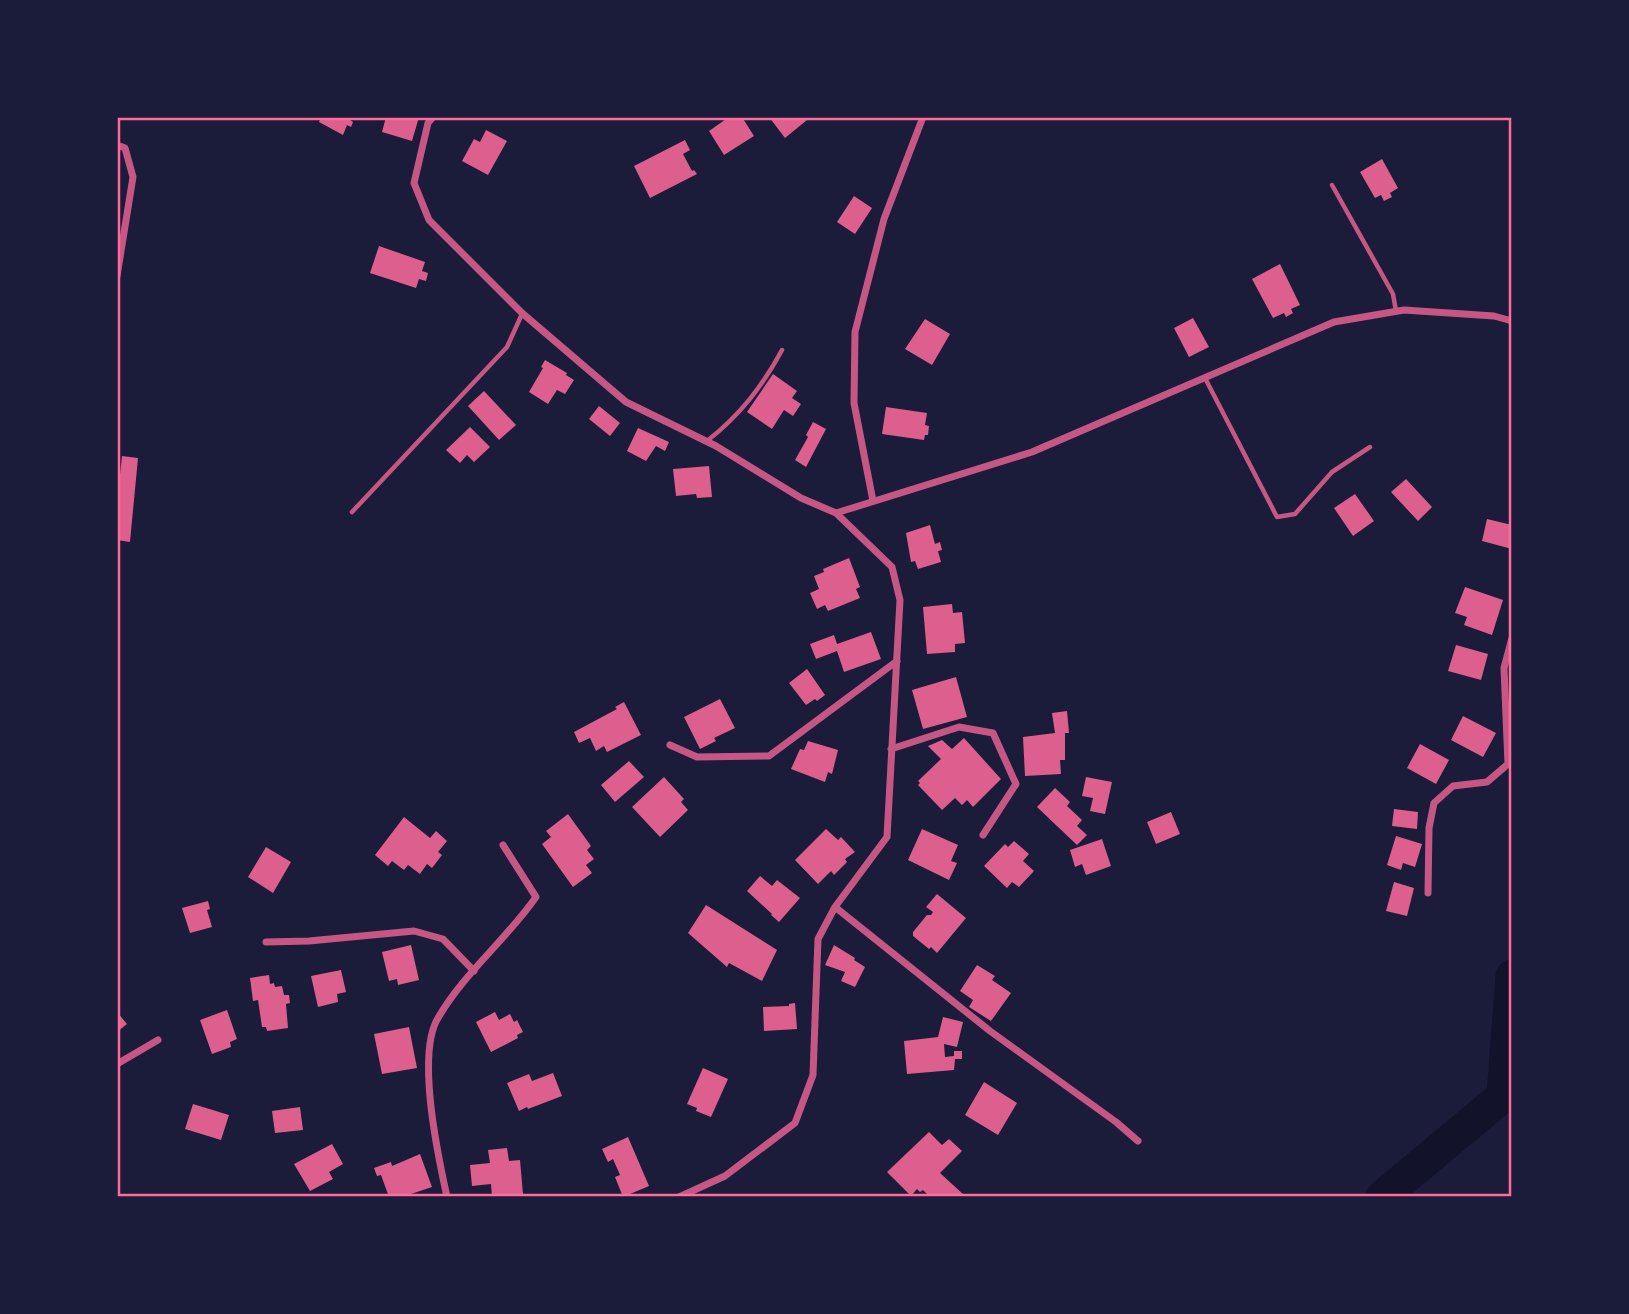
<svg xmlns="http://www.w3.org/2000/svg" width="1629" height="1314" font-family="Rubik,sans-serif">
  <rect width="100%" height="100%" fill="#1b1b3a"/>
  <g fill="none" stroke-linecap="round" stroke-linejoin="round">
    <!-- river -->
    <path stroke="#12122b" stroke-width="33" d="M1382,1197l121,-101 9,-120"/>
  </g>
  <!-- building -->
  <path fill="#dd5f8e" d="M321,117h30l-1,3 3,2 -2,5 -4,-2 -4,10 -24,-13z
    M386,117h33l-7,24 -30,-9z
    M729,117h13l12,19 -30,19 -15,-24z
    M769,117h36l2,3 -22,18z
    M486,130l21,11 -19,34 -26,-14 12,-22 6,3z
    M685,140l5,10 -7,4 9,17 2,-1 3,4 -47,24 -16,-32z
    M1382,159l16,29 -8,5 2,4 -8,4 -3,-6 -6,3 -15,-26z
    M854,196l18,12 -17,26 -18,-12z
    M379,246l46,16 -3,9 6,2 -2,8 -7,-2 -3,9 -46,-15z
    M1280,264l20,41 -9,4 2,4 -7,4 -2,-4 -11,5 -21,-39z
    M1193,318l16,29 -20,10 -15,-29z
    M925,319l25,15 -18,31 -27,-16z
    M545,360l22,13 -1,2 8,5 -9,14 -8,-4 -9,14 -19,-12 14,-24 -2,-1z
    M773,374l24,17 -5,7 9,6 -8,12 -9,-6 -12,19 -25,-17z
    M484,391l32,34 -17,15 -31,-34z
    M599,406l21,17 -10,13 -21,-17z
    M886,407l41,6 -2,12 4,1 -1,9h-3l-1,5 -42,-6z
    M813,422l13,7 -20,38 -11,-7 13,-23 -2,-2z
    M470,427l20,20 -16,15 -7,-7 -7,8 -14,-13z
    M638,428l31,14 -4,9 -9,-5 -10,15 -19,-10z
    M122,456l16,2 -8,84 -13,-2v-37z
    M709,466l3,31 -15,1 -1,-4 -20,2 -3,-27z
    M1406,479l26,28 -14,14 -27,-29z
    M1355,494l19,27 -21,15 -19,-28z
    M1487,519l25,6v24l-30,-8z
    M930,525l5,19 5,-2 2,8 -4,1 3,11 -23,7 -3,-8 -4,1 -5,-29z
    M849,558l11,29 -4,2 4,9 -32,13 -3,-6 -8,4 -7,-16 9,-4 -5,-13 10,-4 -1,-3z
    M1465,587l38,13 -11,35 -28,-10 3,-8 -12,-4z
    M952,604l1,9 9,-1 3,31 -10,1v8l-28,2 -4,-47z
    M871,632l10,27 -37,13 -7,-21 -21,8 -6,-15 24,-9 3,9z
    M1456,645l32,9 -7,26 -33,-9z
    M807,669l18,26 -8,6 -2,-2 -9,6 -17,-22z
    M956,677l11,40 -44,12 -11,-39z
    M720,699l15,29 -21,10 2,3 -16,8 -16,-32z
    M624,702l17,33 -34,17 -3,-6 -8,5 -6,-13 -11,5 -5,-11 43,-23 -2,-2z
    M1067,711l2,22h-4v27h-5l1,14 -36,2 -2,-39 32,-4 -3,-20z
    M1463,716l33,17 -13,24 -32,-17z
    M964,738l37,41 -28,28 -6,-7 -5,5 -7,-7 -13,12 -24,-25 2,-2 -2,-2 23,-22 -13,-13 14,-6 10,9z
    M808,741l30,9 -6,24 -4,-2 -3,10 -34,-13 9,-20 4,1z
    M1420,744l29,16 -13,24 -29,-16z
    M629,761l15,16 -29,25 -14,-17z
    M664,777l20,22 -3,3 7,8 -28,27 -28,-30z
    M1086,777l26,5 -7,32 -15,-3 3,-13 -11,-2z
    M1055,788l15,14 -3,4 15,14 -5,6 10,9 -10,10 -40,-38z
    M1394,809l24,3 -1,17 -25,-3z
    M1171,812l9,22 -24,10 -9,-22z
    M568,814l23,32 -4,4 7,9 -8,6 6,8 -19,14 -31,-43 9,-7 -5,-6z
    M404,817l26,21 6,-7 11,10 -9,11 4,3 -10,13 -5,-4 -7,10 -12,-9 -4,5 -12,-9 -4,5 -13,-11z
    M826,829l12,11 3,-3 14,15 -10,7 2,3 -13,13 -3,-4 -13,13 -23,-24z
    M922,829l36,16 -7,16 6,2 -8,17 -41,-20z
    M1396,836l26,8 -7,23 -12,-4 -2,7 -14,-5z
    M1102,839l9,27 -25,9 -4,-11 -7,3 -5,-17z
    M1014,841l15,13 -6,7 11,10 -15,16 -7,-5 -5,6 -23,-22 21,-22 3,3z
    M266,847l25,15 -18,31 -25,-16z
    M760,876l12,10 5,-6 23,18 -21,24 -8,-7 1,-1 -25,-23z
    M1394,882l20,6 -7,28 -21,-5z
    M937,894l29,24 -29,35 -6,-6 -2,2 -16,-13v-4l14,-17h4l2,-3 -7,-5z
    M208,901l2,8 -3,1 5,17 -22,6 -8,-25z
    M706,905l71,45 -15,31 -33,-18 -2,4 -39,-34z
    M411,945l8,35 -21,5 -1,-6 -8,2 -7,-29z
    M834,945l21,13 -1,2 11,7 -10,20 -14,-6 4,-9 -20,-7z
    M977,965l18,11 -3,4 19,13 -20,28 -22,-14 4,-7 -13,-9z
    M341,970l5,22 -9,2 1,8 -20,5 -7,-31z
    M269,975l1,9 4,-1 1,4 7,-1 2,9h5l1,8 -4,1 2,24 -21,3 -1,-4h-4l-4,-27 -5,1 -3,-23z
    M795,1003l2,26 -33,2 -1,-24 26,-1v-2z
    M227,1010l10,29 -7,3 1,5 -19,7 -12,-34z
    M117,1012l10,12 -10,8z
    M495,1012l4,8 11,-6 4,8 3,-2 6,12 -6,3 1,3 -27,14 -15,-30z
    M943,1017l20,5 -6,25 -13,-3 1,13 9,-1v-5h8v8h-7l-1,11 -47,4 -3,-33 34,-4z
    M409,1027l8,41 -35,6 -8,-40z
    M703,1068l25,11 -17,38 -15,-6 1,-3 -10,-4z
    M553,1073l9,23 -34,13 -1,-2 -8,4 -12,-28 22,-9 3,7z
    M984,1082l33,21 -19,32 -33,-20z
    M193,1104l36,11 -8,25 -36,-11z
    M300,1107l3,23 -28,3 -3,-22z
    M929,1132l13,13 7,-6 13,12 -22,22 24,22 -2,2h-32l-7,-7 -3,2 -3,-3 -6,7 -24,-24z
    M628,1137l21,49 -26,11 -8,-20 5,-2 -7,-16 -5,3 -6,-13z
    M332,1144l11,20 -14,8 4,7 -23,12 -16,-27z
    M507,1148l2,13 11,-1 3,34 -31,3 -1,-13 -19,2 -2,-21 20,-2 -2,-13z
    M420,1154l12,33 -30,10h-13l-8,-22 -4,1 -3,-8 17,-6 1,4z"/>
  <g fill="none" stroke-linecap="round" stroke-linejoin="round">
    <!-- service -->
    <path stroke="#c65784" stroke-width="4.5" d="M1332,185l61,109 3,17
      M1205,378l72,139 18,-3 37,-42 38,-25
      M707,441c33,-26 55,-54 75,-91
      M352,512l155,-165 15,-33"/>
    <!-- minor -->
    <path stroke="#c65784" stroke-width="7" d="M433,117l-5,6 -14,60 15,37 93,93 104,89 90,44 85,52 35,15 56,54 8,33 -13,237 -52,70 -17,32 -5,136 -18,48 -70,53 -46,21
      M117,145l8,3 8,29 -16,99
      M873,501l-19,-98 1,-71 29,-113 39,-102
      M836,513l196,-61 302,-130 70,-12 90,6 18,5
      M670,745l27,12 72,-1 128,-95
      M891,749l68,-22 34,6 23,51 -33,51
      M1428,893l1,-65 5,-25 19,-17 34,-4 21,-18 -4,-96 8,-30
      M835,907l155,124 126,91 22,19
      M266,942l43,-1 105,-10 29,8 31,32
      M117,1064l41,-24
      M447,1197c-9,-41 -31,-143 -9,-179 26,-45 68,-78 98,-121l-33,-52"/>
  </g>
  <!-- border -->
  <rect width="1629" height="1314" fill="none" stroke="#1b1b3a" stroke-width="238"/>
  <rect x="119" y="119" width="1391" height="1076" fill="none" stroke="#ff6b9d" stroke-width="2.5"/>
</svg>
